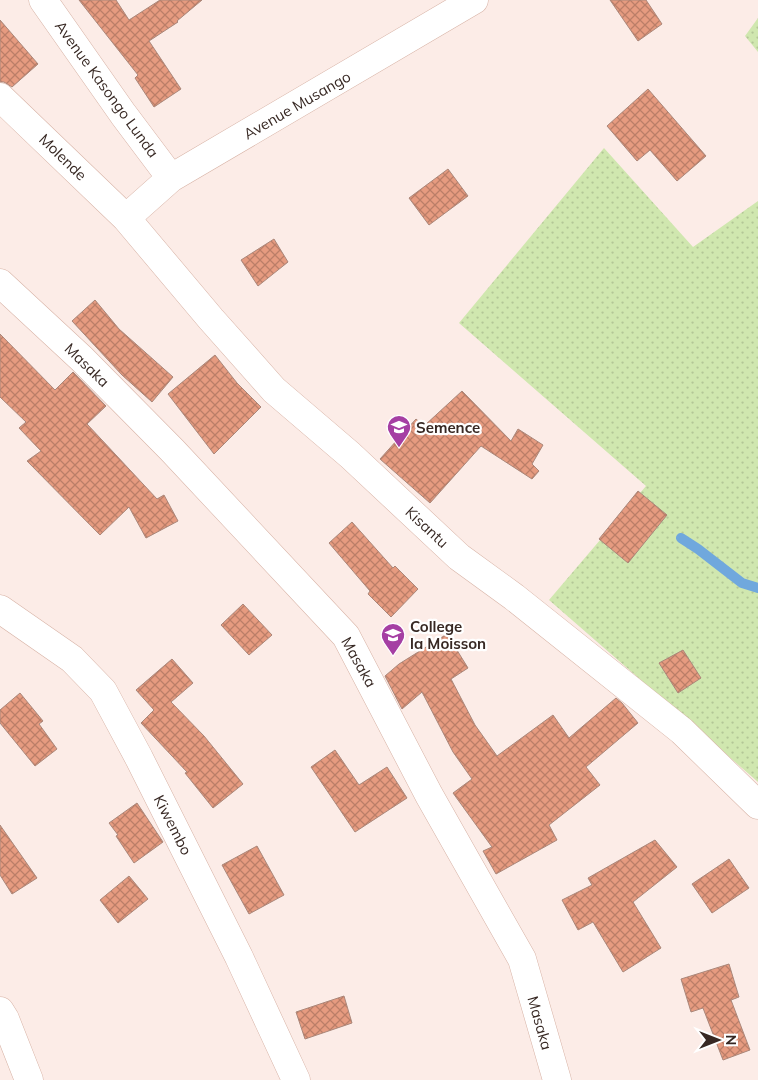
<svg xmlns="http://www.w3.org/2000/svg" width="758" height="1080" font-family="Mulish,sans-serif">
  <defs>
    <pattern id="garden-dots" width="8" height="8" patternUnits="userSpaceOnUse" patternTransform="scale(1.25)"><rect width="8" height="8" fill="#d0e7af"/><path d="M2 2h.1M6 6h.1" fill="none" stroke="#b3c696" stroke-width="1.8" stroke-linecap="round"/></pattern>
    <pattern id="building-cross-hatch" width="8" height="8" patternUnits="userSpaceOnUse" patternTransform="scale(1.25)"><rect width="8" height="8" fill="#e69b80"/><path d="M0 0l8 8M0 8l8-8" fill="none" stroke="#bb7e68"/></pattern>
  </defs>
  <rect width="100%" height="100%" fill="#fcece7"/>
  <!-- garden -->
  <path fill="url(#garden-dots)" d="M758,18v34l-13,-16z
    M604,148l89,99 65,-46v581l-209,-182 97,-114 -187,-163z"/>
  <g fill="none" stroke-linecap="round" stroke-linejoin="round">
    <!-- stream -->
    <path stroke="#70a8dd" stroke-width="10" d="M681,538l17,11 44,34 16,5"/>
  </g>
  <!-- building -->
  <path fill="url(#building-cross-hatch)" stroke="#aa877a" d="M79,0h37l13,20 31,-20h42l-25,21 1,1 -29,19 32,48 -27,18 -19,-29 3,-3z
    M610,0h36l16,24 -24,17z
    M0,20l38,44 -26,23 -8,-5h-4z
    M648,89l58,67 -29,25 -27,-31 -13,11 -30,-35z
    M448,169l20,27 -39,29 -20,-27z
    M274,239l14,23 -30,24 -17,-26z
    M95,300l24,29 54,48 -21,25 -30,-27 -50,-54z
    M0,334l55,56 18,-18 33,34 -19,18 70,75 7,-4 14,26 -32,17 -17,-31 -29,28 -73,-74 14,-10 -22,-23 7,-6 -26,-25z
    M215,355l22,28 24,24 -47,47 -46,-60z
    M462,391l49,50 7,-12 25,16 -11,19 7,7 -7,8 -51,-33 -51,57 -50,-44 36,-40 8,7z
    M638,491l29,24 -39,48 -29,-24z
    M352,522l41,46 2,-2 23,23 -27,28 -23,-23 2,-3 -41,-48z
    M243,604l29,31 -23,20 -28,-30z
    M447,634l21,34 -17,11 24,46 22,31 56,-41 16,23 47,-40 6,5 16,20 -52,44 14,18 -51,40 8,15 -61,34 -13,-23 9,-4 -39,-54 19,-14 -19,-27 -31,-60 -20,17 -17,-33 14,-12z
    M683,650l18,28 -23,15 -19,-30z
    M172,659l21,24 -22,19 33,34 39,48 -30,24 -28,-35 2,-1 -46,-49 13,-13 -18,-20z
    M20,693l23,28 -4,3 18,25 -22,17 -35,-43v-13z
    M335,750l24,35 28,-18 20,31 -52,34 -44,-65z
    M137,803l26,39 -29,21 -18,-27 2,-1 -9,-12z
    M0,825l37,53 -25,16 -12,-19z
    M655,840l22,27 -44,35 28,46 -38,24 -30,-50 -15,8 -16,-30 30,-15 -4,-7z
    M257,846l27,49 -35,19 -27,-49z
    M729,859l20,29 -37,25 -20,-29z
    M129,876l19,23 -30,24 -18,-23z
    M729,964l10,33 -8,3 19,50 -27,10 -20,-52 -12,4 -10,-33z
    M344,996l8,27 -47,16 -9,-27z"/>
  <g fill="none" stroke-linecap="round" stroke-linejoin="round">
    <!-- minor casing -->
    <g stroke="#d7b2a5" stroke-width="29">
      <path id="minor" d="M43,0l80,114 48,64
        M0,97l126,121 85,101 63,71 76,65 109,102 55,40 168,134 76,74
        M126,218l45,-40 303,-178
        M0,283l82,76 90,91 174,186 83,159 93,164 35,121
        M0,609l72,50 31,32 36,67 100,199 57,123
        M0,1011l5,8 24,61"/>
    </g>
    <!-- minor -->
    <use href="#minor" stroke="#fff" stroke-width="28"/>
  </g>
  <!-- icons -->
  <defs>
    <g id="school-pin" transform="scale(1.25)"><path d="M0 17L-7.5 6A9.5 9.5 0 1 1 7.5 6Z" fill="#a53fa3" stroke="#fff"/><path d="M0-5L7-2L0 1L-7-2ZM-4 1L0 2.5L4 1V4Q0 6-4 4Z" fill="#fff"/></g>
  </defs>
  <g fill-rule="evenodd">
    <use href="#school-pin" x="399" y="427"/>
    <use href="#school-pin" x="393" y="635"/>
  </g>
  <g text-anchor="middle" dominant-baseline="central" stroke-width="4.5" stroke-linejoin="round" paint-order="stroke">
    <!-- street labels -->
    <g font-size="15" fill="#372823" stroke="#fff">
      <text transform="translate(107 89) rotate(54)">Avenue Kasongo Lunda</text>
      <text transform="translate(297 105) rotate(-30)">Avenue Musango</text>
      <text transform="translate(63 157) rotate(44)">Molende</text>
      <text transform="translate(87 365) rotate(44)">Masaka</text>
      <text transform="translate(427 527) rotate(43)">Kisantu</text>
      <text transform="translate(359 662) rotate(61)">Masaka</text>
      <text transform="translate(173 825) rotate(63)">Kiwembo</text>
      <text transform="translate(540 1023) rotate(74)">Masaka</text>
    </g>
    <!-- poi labels -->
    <g font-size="15" font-weight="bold" fill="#372823" stroke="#fff" text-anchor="start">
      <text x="416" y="427">Semence</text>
      <text x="410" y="626">College<tspan x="410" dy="17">la Moisson</tspan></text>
    </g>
  </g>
  <!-- north arrow -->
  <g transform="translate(718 1040) rotate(90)" stroke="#ffffff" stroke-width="4" paint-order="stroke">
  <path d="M0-4L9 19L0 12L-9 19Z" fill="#372823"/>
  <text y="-8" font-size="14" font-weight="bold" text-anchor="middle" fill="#372823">N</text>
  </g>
</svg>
